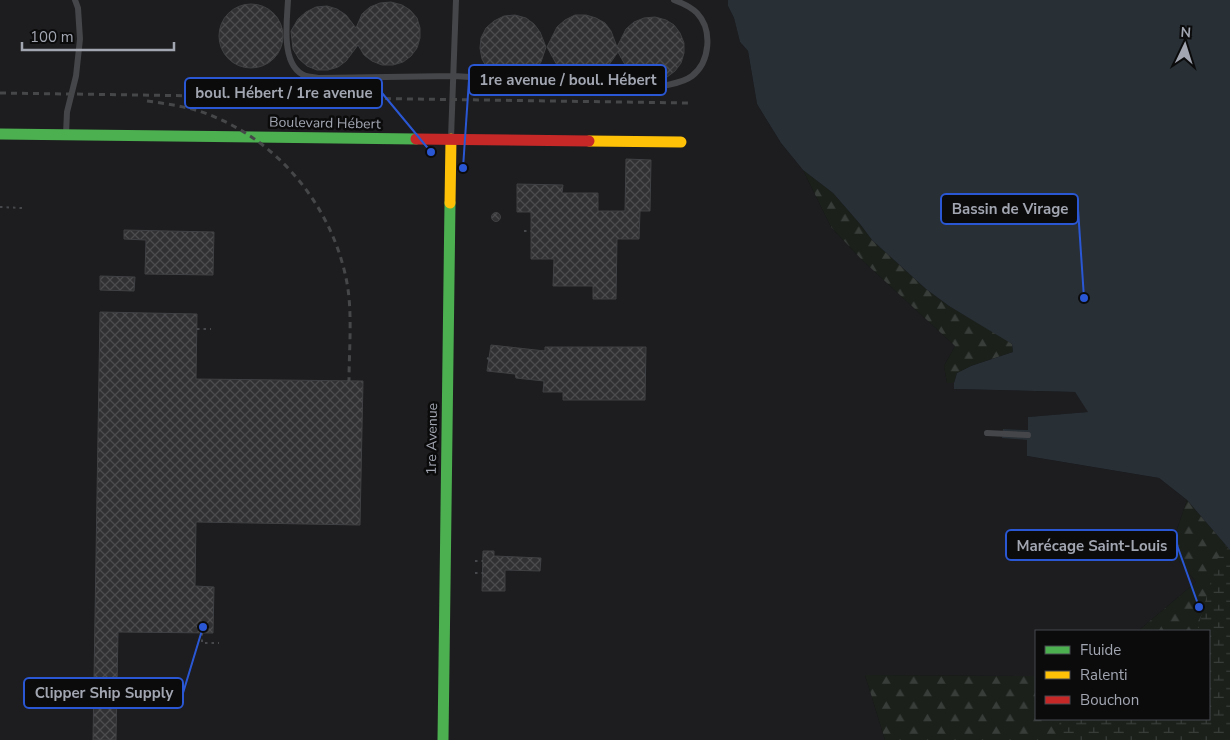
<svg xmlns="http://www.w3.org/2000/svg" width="1230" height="740" font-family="'Nunito Sans',sans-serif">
  <defs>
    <pattern id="forest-firs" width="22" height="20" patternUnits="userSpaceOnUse" patternTransform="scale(1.25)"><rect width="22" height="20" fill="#1b201b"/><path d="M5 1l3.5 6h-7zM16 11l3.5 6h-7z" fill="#393d3a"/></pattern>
    <pattern id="wetland-marsh" width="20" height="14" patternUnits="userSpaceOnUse" patternTransform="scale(1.25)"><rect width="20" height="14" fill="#1b201b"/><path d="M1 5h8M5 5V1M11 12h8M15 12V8" fill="none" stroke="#393d3a"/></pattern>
    <pattern id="building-cross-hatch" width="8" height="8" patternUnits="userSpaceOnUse" patternTransform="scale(1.25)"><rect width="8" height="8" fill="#313133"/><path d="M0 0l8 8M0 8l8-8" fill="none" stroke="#4c4c4e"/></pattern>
  </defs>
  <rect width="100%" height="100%" fill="#101011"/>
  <!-- built -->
  <path fill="#1d1d1f" d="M0,0h728v6l6,12 6,24 8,9 9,53 24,39 22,27 28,57 30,32 94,87 -11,20 3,17h7l1,6 120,3 14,20 -60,5 -1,13 -25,-1 24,11v16l132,22 28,22 -17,50 26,32 -58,49h-102v45l-171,-1 20,65h-885z"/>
  <!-- forest -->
  <path fill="url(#forest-firs)" d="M803,170l30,23 27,31 12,16 54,49 23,17 58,34 5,4 1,8 -42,14 -14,7 -3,10h-7l-3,-17 11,-20 -94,-87 -30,-32z
    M1187,500l43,50v190h-345l-20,-65 171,1v43h173v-88h-71l58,-49 -26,-32z"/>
  <!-- wetland -->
  <path fill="url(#wetland-marsh)" d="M1228,548l2,2v190h-173l3,-21h149v-88h-12l20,-72z"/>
  <!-- water -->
  <path fill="#282f35" d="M728,0h502v550l-43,-50 -28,-22 -132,-22v-16l-25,-2 1,-9 25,1v-13l60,-5 -13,-20 -121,-3v-6l3,-10 14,-7 42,-14 -1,-8 -63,-38 -23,-17 -54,-49 -12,-16 -27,-31 -30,-23 -22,-27 -24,-39 -9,-53 -8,-9 -6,-24 -6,-12z"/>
  <!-- building -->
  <path fill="url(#building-cross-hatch)" stroke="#404144" d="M391,2l11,3 8,5 7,8 3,10v10l-3,10 -6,8 -8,6 -10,3h-11l-10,-4 -8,-6 -6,-10 -12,16 -8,6 -10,3h-11l-10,-4 -8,-7 -6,-10 -2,-18 7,-12 8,-7 10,-5 11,-1 10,3 9,6 10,13 6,-14 8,-7 10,-4z
    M219 36a32 32 0 1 1 64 0a32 32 0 1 1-64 0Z
    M515,15l11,3 8,6 6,8 6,15 -5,15 -6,8 -8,6 -7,2h-16l-8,-3 -9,-7 -5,-9 -2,-11 1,-10 5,-10 8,-7 10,-5z
    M575,15h11l10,3 9,5 6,8 6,16 9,-18 8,-7 10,-4 11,-1 11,3 8,5 6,8 4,10v10l-3,10 -6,8 -8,6 -8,3h-14l-9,-3 -8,-7 -10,-18 -12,17 -9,6 -9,3h-11l-11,-4 -8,-7 -11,-20 10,-20 8,-7z
    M626,159l25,1 -1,51h-10l-1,28h-22l-1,60h-23v-13h-40l1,-27h-23v-47h-14v-28l46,1 -1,8h36v18h27z
    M491.5 217a4.5 4.5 0 1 1 9 0a4.5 4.5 0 1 1-9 0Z
    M124,230l90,2 -1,43 -68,-1 1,-34 -22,-1z
    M100,276l35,1 -1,14 -34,-1z
    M100,312l97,2 -1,65 167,2 -3,144 -164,-3 -1,64 19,1 -1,46 -95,-1 -2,108h-23z
    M491,345l54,6v-4h101l-1,53h-82v-8h-20l1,-11 -28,-3 -1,-4 -28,-3z
    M483,551h11v5l47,2 -1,13 -35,-1v21h-23z"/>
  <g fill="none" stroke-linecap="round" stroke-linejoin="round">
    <!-- path -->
    <path stroke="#46484b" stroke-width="2" stroke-dasharray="2.5 4" stroke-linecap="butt" d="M0,207l22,1
      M524,231h7
      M197,329h14
      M487,358l2,1
      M475,561h8
      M475,573h8
      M202,633v10h17"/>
    <!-- lane -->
    <path stroke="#454649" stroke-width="6" d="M288,0c-1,21 -8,67 18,76 4,1 8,1 12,2l136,-2 16,1 25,6 172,2c9,-2 17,-3 25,-9 18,-14 21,-46 5,-63 -6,-6 -15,-10 -23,-13
      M66,134l1,-22 9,-36 4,-37 -2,-31 -3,-8
      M451,138l5,-138
      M987,433l41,2"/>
    <!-- fast -->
    <path stroke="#4caf50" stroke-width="11" d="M0,134l416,5
      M443,740l7,-537"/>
    <!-- slow -->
    <path stroke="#ffc107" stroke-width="11" d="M589,141l92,1
      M450,203l1,-64"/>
    <!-- jam -->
    <path stroke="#c62828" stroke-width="11" d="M416,139l173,2"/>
    <!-- rail -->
    <path stroke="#454749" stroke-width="3" stroke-dasharray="6 5" stroke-linecap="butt" d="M0,93l690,10
      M147,101c22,3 43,6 63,14 69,27 121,91 136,163 7,32 3,71 3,103"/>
  </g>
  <g text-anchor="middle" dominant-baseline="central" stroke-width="5" stroke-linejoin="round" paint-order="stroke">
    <!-- street labels -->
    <g font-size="14" fill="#a2a6b1" stroke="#0b0b0c">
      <text transform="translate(325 123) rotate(1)">Boulevard Hébert</text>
      <text transform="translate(432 439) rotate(-89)">1re Avenue</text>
    </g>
  </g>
  <!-- callouts -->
  <path fill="none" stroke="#2a57d4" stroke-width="2" d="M463 168L469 80M431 152L382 93M1084 298L1078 209M1199 607L1177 545M203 627L183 693"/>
  <g fill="#2a57d4" stroke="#0b0b0c" stroke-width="2">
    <circle cx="463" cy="168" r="5"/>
    <circle cx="431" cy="152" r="5"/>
    <circle cx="1084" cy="298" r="5"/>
    <circle cx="1199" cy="607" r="5"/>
    <circle cx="203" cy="627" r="5"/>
  </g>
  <g fill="#0b0b0c" stroke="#2a57d4" stroke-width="2">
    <rect x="469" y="65" width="197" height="30" rx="5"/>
    <rect x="185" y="78" width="197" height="30" rx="5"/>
    <rect x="941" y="194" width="137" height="30" rx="5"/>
    <rect x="1006" y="530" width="171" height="30" rx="5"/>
    <rect x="24" y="678" width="159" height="30" rx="5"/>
  </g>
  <g font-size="15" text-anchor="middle" font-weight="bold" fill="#a2a6b1">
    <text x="568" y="85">1re avenue / boul. Hébert</text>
    <text x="284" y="98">boul. Hébert / 1re avenue</text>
    <text x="1010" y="214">Bassin de Virage</text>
    <text x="1092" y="551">Marécage Saint-Louis</text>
    <text x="104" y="698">Clipper Ship Supply</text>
  </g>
  <!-- legend -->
  <rect x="1035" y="630" width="175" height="90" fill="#0b0b0c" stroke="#47494e"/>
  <rect x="1045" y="646" width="25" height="8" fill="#4caf50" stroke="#47494e"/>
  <text x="1080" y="655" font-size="15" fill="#a2a6b1">Fluide</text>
  <rect x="1045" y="671" width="25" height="8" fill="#ffc107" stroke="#47494e"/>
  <text x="1080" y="680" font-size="15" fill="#a2a6b1">Ralenti</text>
  <rect x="1045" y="696" width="25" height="8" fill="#c62828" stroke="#47494e"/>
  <text x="1080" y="705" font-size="15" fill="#a2a6b1">Bouchon</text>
  <!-- north arrow -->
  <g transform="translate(1185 45) rotate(4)" stroke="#0b0b0c" stroke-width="4" paint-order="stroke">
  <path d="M0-4L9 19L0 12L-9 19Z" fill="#a2a6b1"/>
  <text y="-8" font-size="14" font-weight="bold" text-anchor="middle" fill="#a2a6b1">N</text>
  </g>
  <!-- scale -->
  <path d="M22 42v8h152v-8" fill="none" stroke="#a2a6b1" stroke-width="2.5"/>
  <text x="30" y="42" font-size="15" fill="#a2a6b1" stroke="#0b0b0c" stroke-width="4" paint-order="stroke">100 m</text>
</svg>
